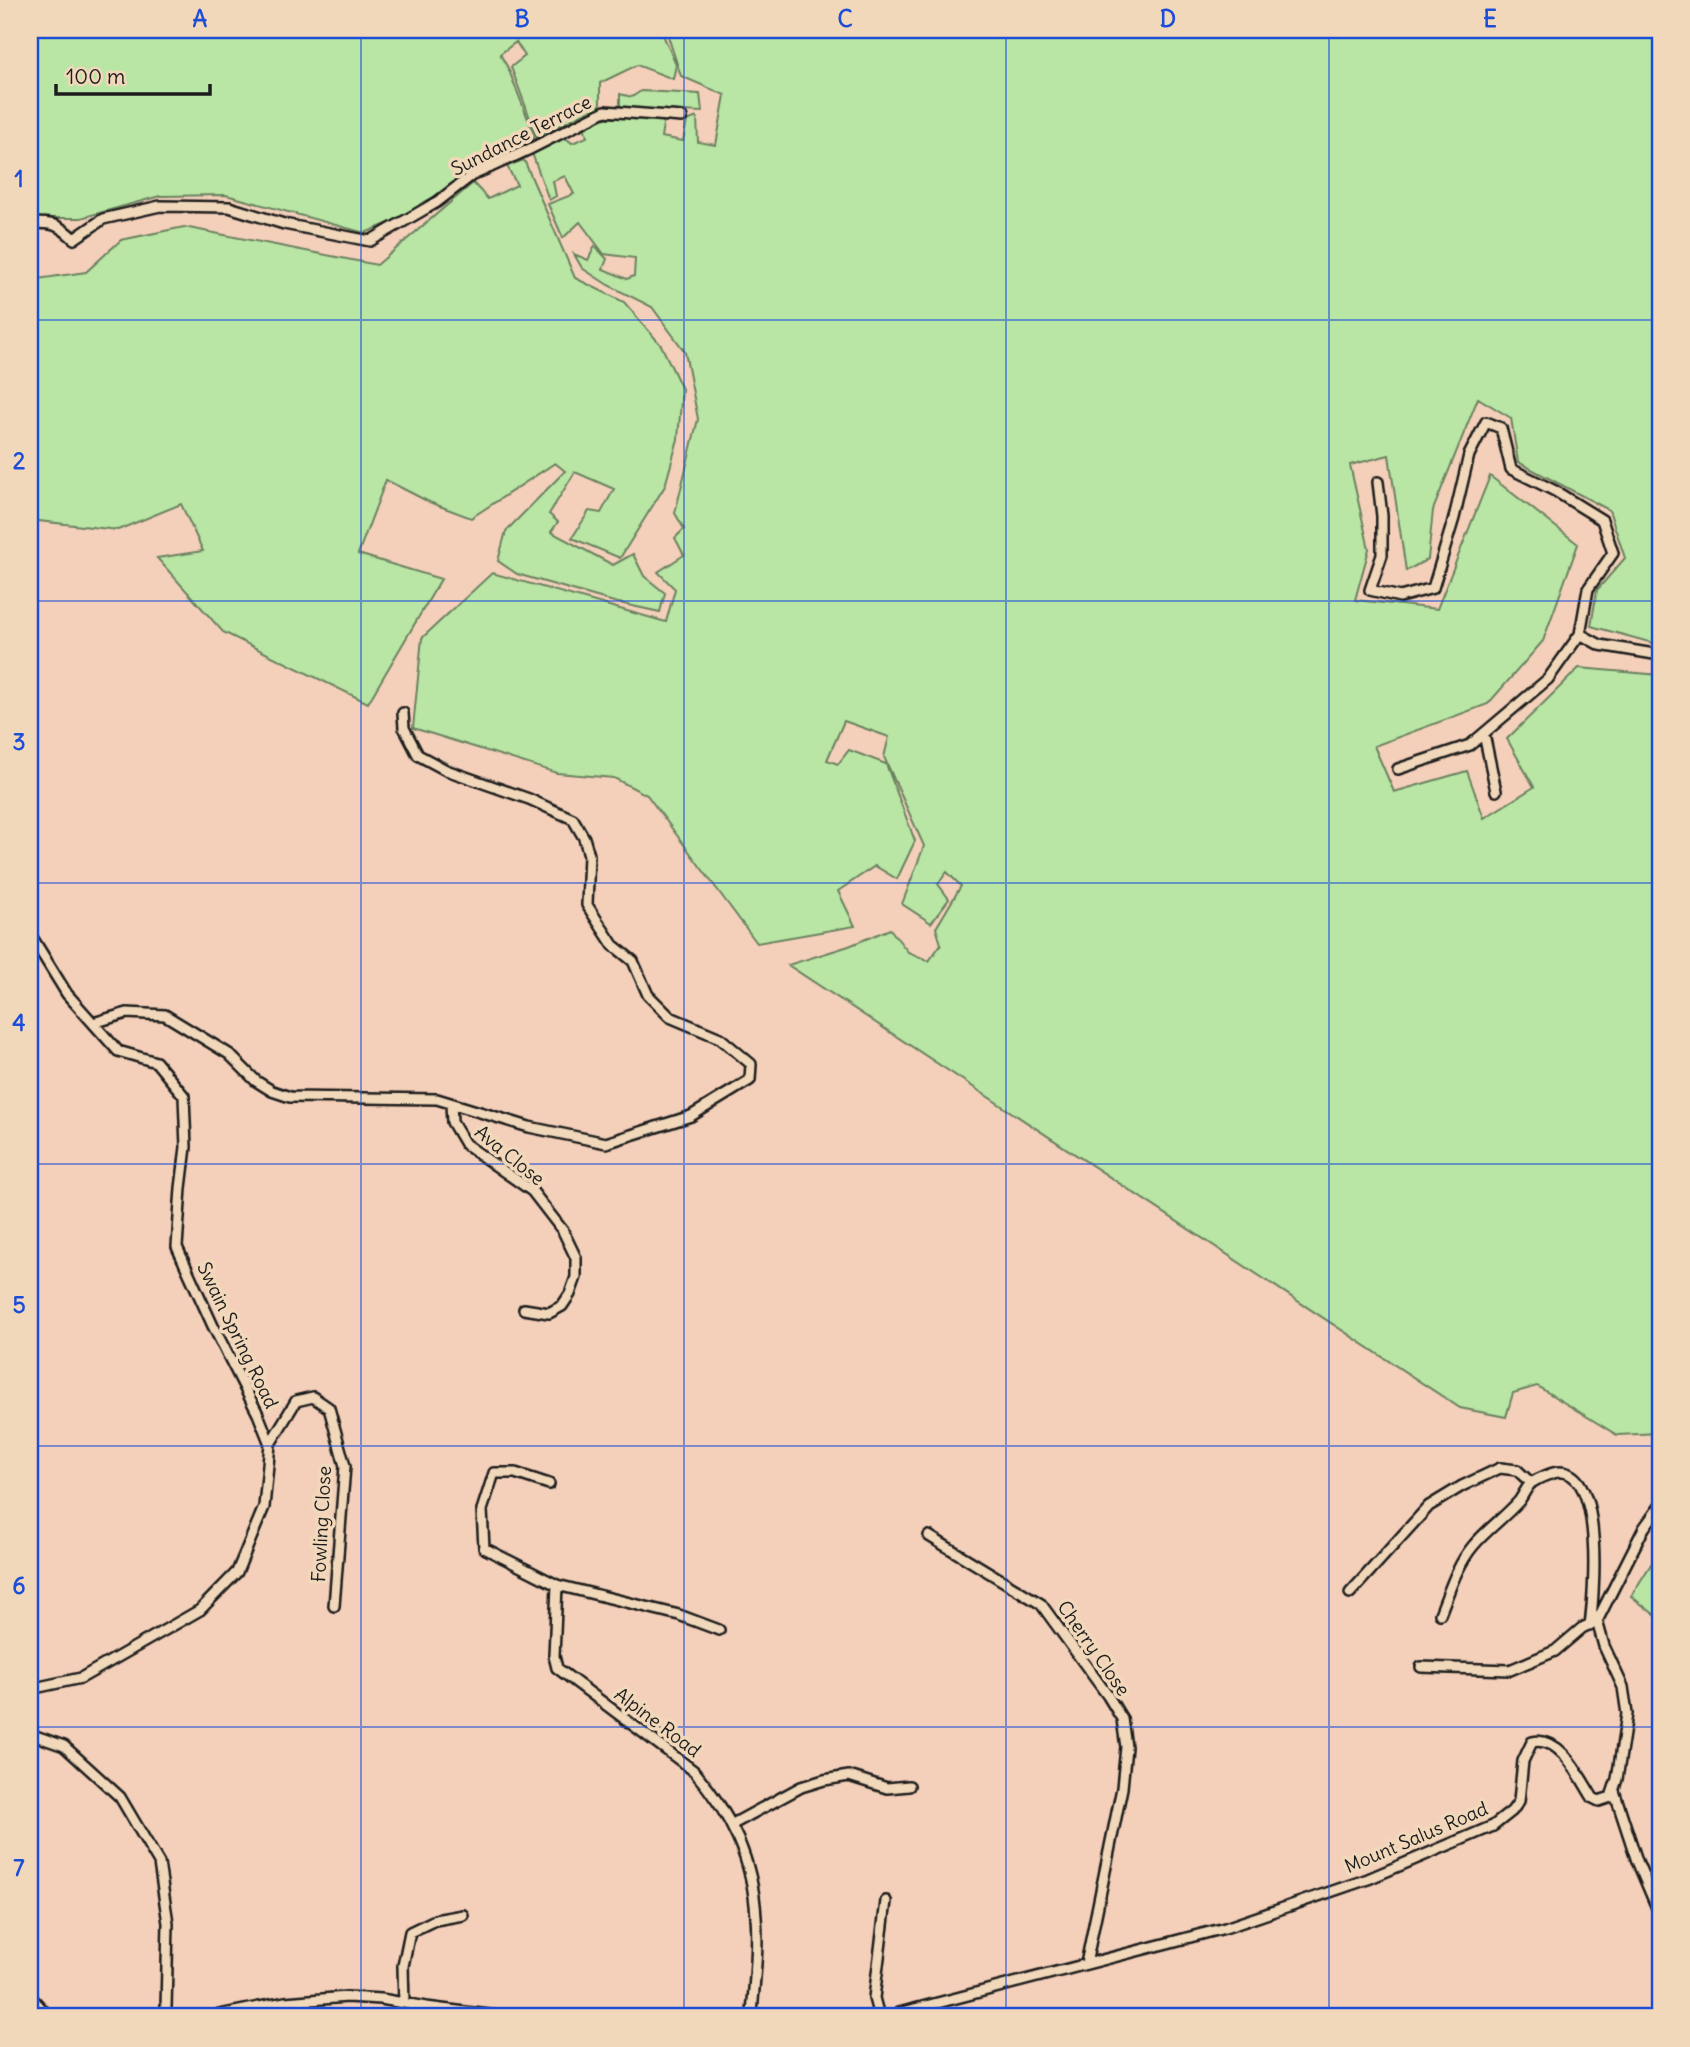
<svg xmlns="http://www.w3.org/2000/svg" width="1690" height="2047" font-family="Delius,sans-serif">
  <rect width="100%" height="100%" fill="#f4d0ba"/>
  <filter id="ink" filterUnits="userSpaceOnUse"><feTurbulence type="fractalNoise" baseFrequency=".0143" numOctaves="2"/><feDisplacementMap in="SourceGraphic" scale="14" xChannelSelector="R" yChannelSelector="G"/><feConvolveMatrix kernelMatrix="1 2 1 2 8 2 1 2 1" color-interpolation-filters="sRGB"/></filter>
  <g filter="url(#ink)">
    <!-- green -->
    <path fill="#b9e6a4" stroke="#6a8160" stroke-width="2" d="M30,30h631l15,35 -3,14 -36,-14 -37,18v25l-12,3 -51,26 -26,-70 14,-11 -9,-14 -16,12 8,14 27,69 -132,80 -38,16 -139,-38 -66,1 -79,22h-51z
      M666,30h994v413l-7,5 7,8v189l-69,-19 6,-36 28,-32 -16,-48 -91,-48 -7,-44 -33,-20 -45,112 -5,49 -22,12 -17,-116 -39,10 19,84 -14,51 82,9 53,-133 88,68 -35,97 -55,63 -114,42 20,46 73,-21 17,47 50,-31 -27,-48 72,-71 81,7v450l-3,15 3,18v275l-43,2 -80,-49 -24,7 -7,24 -46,-9 -672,-443 61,-19 41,-17 18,23 21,9 12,-17 -5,-16 25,-42 -14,-14 -9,12 11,15 -18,24 -29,-19 22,-58 -40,-89 5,-20 -45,-16 -17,39 11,4 11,-14 37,14 29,77 -18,38 -22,-13 -37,25 17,35 -98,17 -110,-148 -33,-17 -57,-5 -144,-45 9,-90 70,-65 174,49 9,-33 -17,-17 26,-17 -9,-17 9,-9 -9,-16 23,-94 -13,-67 -33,-45 -44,-22 -26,-17 -8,-14 14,6 7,-14 12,13 -4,10 24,10 7,-3 1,-18 -31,-4 -24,-32 -17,16 -15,-34 26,-10 -9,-18 -12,5 3,15 -7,4 -17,-47 31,-17 9,7 15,-6 -3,-11 21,-8h59l-3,19 22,4 4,-20 10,-4 1,25 18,3 9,-50 -44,-19z
      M641,91l59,3 2,18 -82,-4v-14l12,3z
      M524,160l51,118 49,24 37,43 21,44 -4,50 -13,47 -45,72 -48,-20 17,-27 12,2 13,-24 -39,-17 -26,42 9,8 -7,10 62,33 20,-11 11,22 21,17 -5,19 -46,-10 -97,-28 -19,-13 8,-30 59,-60 -10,-8 -84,55 -42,-16 -43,-22 -28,74 83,25 -73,124 -145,-71 -66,-74 46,-7 -22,-47 -63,26 -88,-10v-240l56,-8 35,-32 63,-13 193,38 96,-82 15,16 29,-14 -10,-19z
      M1660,1550v69l-29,-23z"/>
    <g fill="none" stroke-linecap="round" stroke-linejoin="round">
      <!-- street casing -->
      <g stroke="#1c1c1c" stroke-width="14">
        <path id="street" d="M30,223c23,0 27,0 44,16l29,-20 57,-13 69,1 55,17 86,17 67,-39 34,-26 57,-26 77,-39 77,6
          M1378,482l4,34v39l-12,35 30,7 33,-9 21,-70 15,-63 17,-33 15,6 10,41 44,22 47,29 11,33 -25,36 -8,45 20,11 60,10
          M1484,734l12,57
          M1398,769l72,-24 78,-66 32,-45
          M30,934l37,60 51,57 38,11 28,34 2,51 -5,41 -4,59 36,79 45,88 12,30 -6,63 -27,65 -37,38 -119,68 -51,11
          M93,1023l34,-10 38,2 64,39 27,27 16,10 18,6 147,2 92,28 77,16 85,-27 59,-36 1,-16 -31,-26 -50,-21 -22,-22 -15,-34 -20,-16 -26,-40 2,-50 -5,-17 -11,-19 -44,-20 -83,-29 -28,-15 -14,-27 -1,-15
          M451,1104l1,18 13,22 67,47 31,40 13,27v19l-6,17 -8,12 -13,7 -25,-4
          M270,1444l26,-43 17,-4 16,11 16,58 -11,140
          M549,1484l-34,-11h-21l-12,37 2,38 73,37 122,30 40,15
          M929,1536l112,68 67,92 14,23 4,28 -4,41 -36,176
          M557,1585l-3,71 3,12 137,103c37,43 59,89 62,146 3,32 -2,66 -4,98l2,2
          M1350,1593l79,-87 33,-20 38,-18 17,2 14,13
          M1440,1614c9,-22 17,-49 33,-68 13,-16 32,-29 46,-45 4,-5 7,-13 12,-18 6,-4 23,-12 30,-11 43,2 33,124 29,153
          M1421,1667l89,3 45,-19 27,-23 13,-6
          M30,1734l34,12 56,51 39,66 9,60 -2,85 -2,9
          M1614,1791l23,70 23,54
          M731,1825l70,-38 23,-7 25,-4 38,12 22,-2
          M30,1996l19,21
          M404,2003l-1,-37 7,-34 25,-12 28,-5
          M209,2017l76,-15 62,-5 34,2 45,8 79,10
          M879,2017l-5,-19 12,-97
          M895,2017l4,-4 326,-85 143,-49 125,-53 19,-15 7,-10 4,-40 9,-19c29,-7 48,36 61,56l6,3 12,-4 6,-18 10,-65 -4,-27 -19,-41 -7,-25 47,-93 16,-22"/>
      </g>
      <!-- street -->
      <use href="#street" stroke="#f2d8ba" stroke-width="9"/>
    </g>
  </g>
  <!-- grid -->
  <path fill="none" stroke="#1d4ed8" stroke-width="2" stroke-opacity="0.55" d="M361,30v1987M684,30v1987M1006,30v1987M1329,30v1987M30,320h1630M30,601h1630M30,883h1630M30,1164h1630M30,1446h1630M30,1727h1630"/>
  <g text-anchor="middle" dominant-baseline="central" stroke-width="7" stroke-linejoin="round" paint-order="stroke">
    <!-- street labels -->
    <g font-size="19" fill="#1c1c1c" stroke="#f2d8ba">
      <text transform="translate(521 135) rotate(-27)">Sundance Terrace</text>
      <text transform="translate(510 1155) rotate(39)">Ava Close</text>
      <text transform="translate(238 1335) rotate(64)">Swain Spring Road</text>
      <text transform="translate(321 1524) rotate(-87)">Fowling Close</text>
      <text transform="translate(1094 1648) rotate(55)">Cherry Close</text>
      <text transform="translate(658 1722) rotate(37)">Alpine Road</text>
      <text transform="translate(1416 1837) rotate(-23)">Mount Salus Road</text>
    </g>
  </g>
  <!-- margin -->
  <rect width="1690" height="2047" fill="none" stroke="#f2d8ba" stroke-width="77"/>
  <!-- scale -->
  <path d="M56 84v10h154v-10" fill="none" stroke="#1c1c1c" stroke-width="3.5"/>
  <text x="66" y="84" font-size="21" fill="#1c1c1c" stroke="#f2d8ba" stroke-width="5" paint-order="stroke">100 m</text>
  <rect x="38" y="38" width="1614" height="1970" fill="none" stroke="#1d4ed8" stroke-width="2.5"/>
  <g font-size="23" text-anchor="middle" font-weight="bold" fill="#1d4ed8">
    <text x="200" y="27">A</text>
    <text x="522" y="27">B</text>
    <text x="845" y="27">C</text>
    <text x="1168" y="27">D</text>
    <text x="1490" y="27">E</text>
    <text x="19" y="187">1</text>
    <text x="19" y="469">2</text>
    <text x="19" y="750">3</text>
    <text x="19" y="1031">4</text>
    <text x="19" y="1313">5</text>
    <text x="19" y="1594">6</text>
    <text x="19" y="1876">7</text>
  </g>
</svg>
